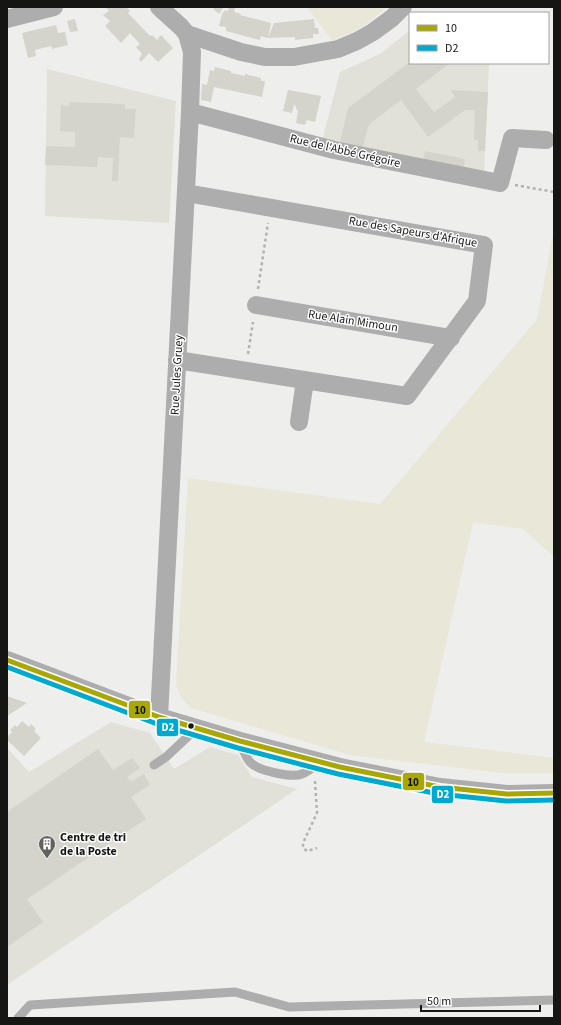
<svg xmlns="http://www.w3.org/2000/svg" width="561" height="1025" font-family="'Source Sans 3',sans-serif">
  <rect width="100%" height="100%" fill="#eeeeec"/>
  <!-- built -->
  <path fill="#e1e1da" d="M410,30v33h79l-5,112 -162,-34 18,-69 40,-18z
    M47,69l129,32 -7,122 -124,-7z
    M111,722l39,11 24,36 36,-22 28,8 14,22 45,12 -290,196v-237l22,24z"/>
  <!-- green -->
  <path fill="#e8e7d8" d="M307,7h79c-15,15 -33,27 -54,33z
    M554,229v328l-31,-28 -50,-7 -49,220 130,16v15h-52l-152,-18 -159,-47c-8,-7 -13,-14 -15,-24l12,-206 192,26 157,-185z"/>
  <!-- building -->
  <path fill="#d4d3cc" d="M105,7h21l4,4 -2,2 22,23 2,-1 5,5 4,-5 12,13 -15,14 -9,-9 -8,9 -2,-3 3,-5 -6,-7 4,-3 -10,-11 -9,10 -16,-17 5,-5 -7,-6 6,-4z
    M215,7h9l-5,7 -6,-5z
    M229,7l6,1 -1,4 7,2 -1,1 31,8 -3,15 -7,-2 -1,4 -34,-9v-4l-7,-1 3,-12 3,-4 3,1z
    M75,19l3,12 -8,1 -3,-11z
    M314,19l1,9h3l1,6h-6v4l-18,2v-3l-27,1 6,-15z
    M56,25l2,8 7,-1 3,13 -16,4 -1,-3 -16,4 1,6 -8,2 -6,-25z
    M410,62l40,1 -34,26 18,23 21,-15 -4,-7 37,2 -3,59h-7v-11h-4l1,-30h-10l-37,27 -27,-37 -29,22 -4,5 -6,23 -23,-4 9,-38z
    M215,67l16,4v2l14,3v-2l16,4v3h4l-3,16 -48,-10 -3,15 -10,-2 1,-16 5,1 3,-15 4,1z
    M288,90l33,6 -6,26 -8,-2 -2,5 -9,-2 2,-12 -2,-2v-3l-2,-1 -2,8 -9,-2z
    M69,102l56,2v5h11l-2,29 -14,-1 -2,44h-6l1,-23 -15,-1 -1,10 -52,-2 1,-19 29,1v-15l-15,-1 1,-26 8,1z
    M425,151l40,8 -2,12 -40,-8z
    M7,696l20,7 -20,13z
    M22,721l7,6 2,-3 5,5 -2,2 7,7 -17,18 -17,-16v-3l5,-5 -2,-2 5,-5 2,2z
    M98,749l15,21 19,-12 8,10 -13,9 4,5 13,-8 6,11 -19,12 15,22 -119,80 16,23 -36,25v-135z"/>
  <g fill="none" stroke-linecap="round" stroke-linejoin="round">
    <!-- path -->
    <path stroke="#b2b2b1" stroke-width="2.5" stroke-dasharray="3 3" stroke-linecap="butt" d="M515,185l39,7
      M258,289l10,-66
      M248,354l5,-32
      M315,781l2,32 -14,30v5l4,3 10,-3"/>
    <!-- lane -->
    <path stroke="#adadad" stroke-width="9" d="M240,741c3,7 5,17 11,22 8,8 41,15 51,11 6,-2 13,-8 18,-12
      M154,765l12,-8 31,-29
      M18,1018l12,-13 205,-13 54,15 265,-7"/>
    <!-- street -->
    <path stroke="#adadad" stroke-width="18" d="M159,7l22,20 6,7 54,18 24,5h29l44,-8 19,-8 16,-9 19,-14 11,-11
      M7,19l47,-12
      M190,112l144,38 166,33 12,-45 34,2
      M256,305l195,33
      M177,360l230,36 70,-95 7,-56 -298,-52
      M299,422l6,-42
      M7,660l124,47 28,10 81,24 100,26 100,20 67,7 47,-1
      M159,717l31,-605 2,-60 -5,-18"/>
    <!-- bus-1 casing -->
    <g stroke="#fff" stroke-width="8">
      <path id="bus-1" d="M7,660l152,57 81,24 100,26 100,20 67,7 47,-1"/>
    </g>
    <!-- bus-2 casing -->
    <g stroke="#fff" stroke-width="8">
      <path id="bus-2" d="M7,667l150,57 81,24 100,26 101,20 67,7 48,-1"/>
    </g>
    <!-- bus-1 -->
    <use href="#bus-1" stroke="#a9a704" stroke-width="5"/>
    <!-- bus-2 -->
    <use href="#bus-2" stroke="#00a9ce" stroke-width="5"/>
  </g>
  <!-- icons -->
  <defs>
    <g id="building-pin" transform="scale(0.9)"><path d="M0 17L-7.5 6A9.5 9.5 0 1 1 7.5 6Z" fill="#61615f" stroke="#fff"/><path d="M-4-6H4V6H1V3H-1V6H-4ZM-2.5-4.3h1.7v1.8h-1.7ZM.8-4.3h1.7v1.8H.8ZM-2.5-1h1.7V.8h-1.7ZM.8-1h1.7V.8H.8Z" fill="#fff"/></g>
  </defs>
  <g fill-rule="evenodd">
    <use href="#building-pin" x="47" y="844"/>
  </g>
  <!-- markers -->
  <circle fill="#151513" stroke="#fff" stroke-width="1.5" cx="191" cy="726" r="3.5"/>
  <g text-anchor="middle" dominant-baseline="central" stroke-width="3" stroke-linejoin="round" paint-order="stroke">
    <!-- street labels -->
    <g font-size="12" fill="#151513" stroke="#fff">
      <text transform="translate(345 151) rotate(13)">Rue de l'Abbé Grégoire</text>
      <text transform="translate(413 232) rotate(10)">Rue des Sapeurs d'Afrique</text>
      <text transform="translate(353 321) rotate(9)">Rue Alain Mimoun</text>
      <text transform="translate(177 375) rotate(-87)">Rue Jules Gruey</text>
    </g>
    <!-- poi labels -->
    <g font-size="12" font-weight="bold" fill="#151513" stroke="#fff" text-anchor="start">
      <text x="60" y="837">Centre de tri<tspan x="60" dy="14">de la Poste</tspan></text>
    </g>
  </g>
  <g stroke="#fff" stroke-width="1.5">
    <rect x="128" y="700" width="23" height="19" rx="4" fill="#a9a704"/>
    <rect x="156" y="718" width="23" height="19" rx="4" fill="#00a9ce"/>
    <rect x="402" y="772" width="23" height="19" rx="4" fill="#a9a704"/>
    <rect x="431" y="785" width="23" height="19" rx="4" fill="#00a9ce"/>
  </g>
  <g font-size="11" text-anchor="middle" font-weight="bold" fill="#fff">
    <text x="168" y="731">D2</text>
    <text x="443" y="798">D2</text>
  </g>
  <g font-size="11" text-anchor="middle" font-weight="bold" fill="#111">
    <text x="140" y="714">10</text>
    <text x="413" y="786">10</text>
  </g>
  <!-- border -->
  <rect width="561" height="1025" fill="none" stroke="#151513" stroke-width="16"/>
  <!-- legend -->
  <rect x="409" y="12" width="140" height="52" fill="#ffffff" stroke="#a1a1a1"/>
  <rect x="417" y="25" width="20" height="6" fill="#a9a704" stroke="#a1a1a1"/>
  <text x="445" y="32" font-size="12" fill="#151513">10</text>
  <rect x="417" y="45" width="20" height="6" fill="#00a9ce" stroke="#a1a1a1"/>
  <text x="445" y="52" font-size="12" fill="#151513">D2</text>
  <!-- scale -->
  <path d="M421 1005v6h119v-6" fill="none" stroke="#151513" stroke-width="2"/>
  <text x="427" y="1005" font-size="12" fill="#151513" stroke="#ffffff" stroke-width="3" paint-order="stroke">50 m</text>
</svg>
